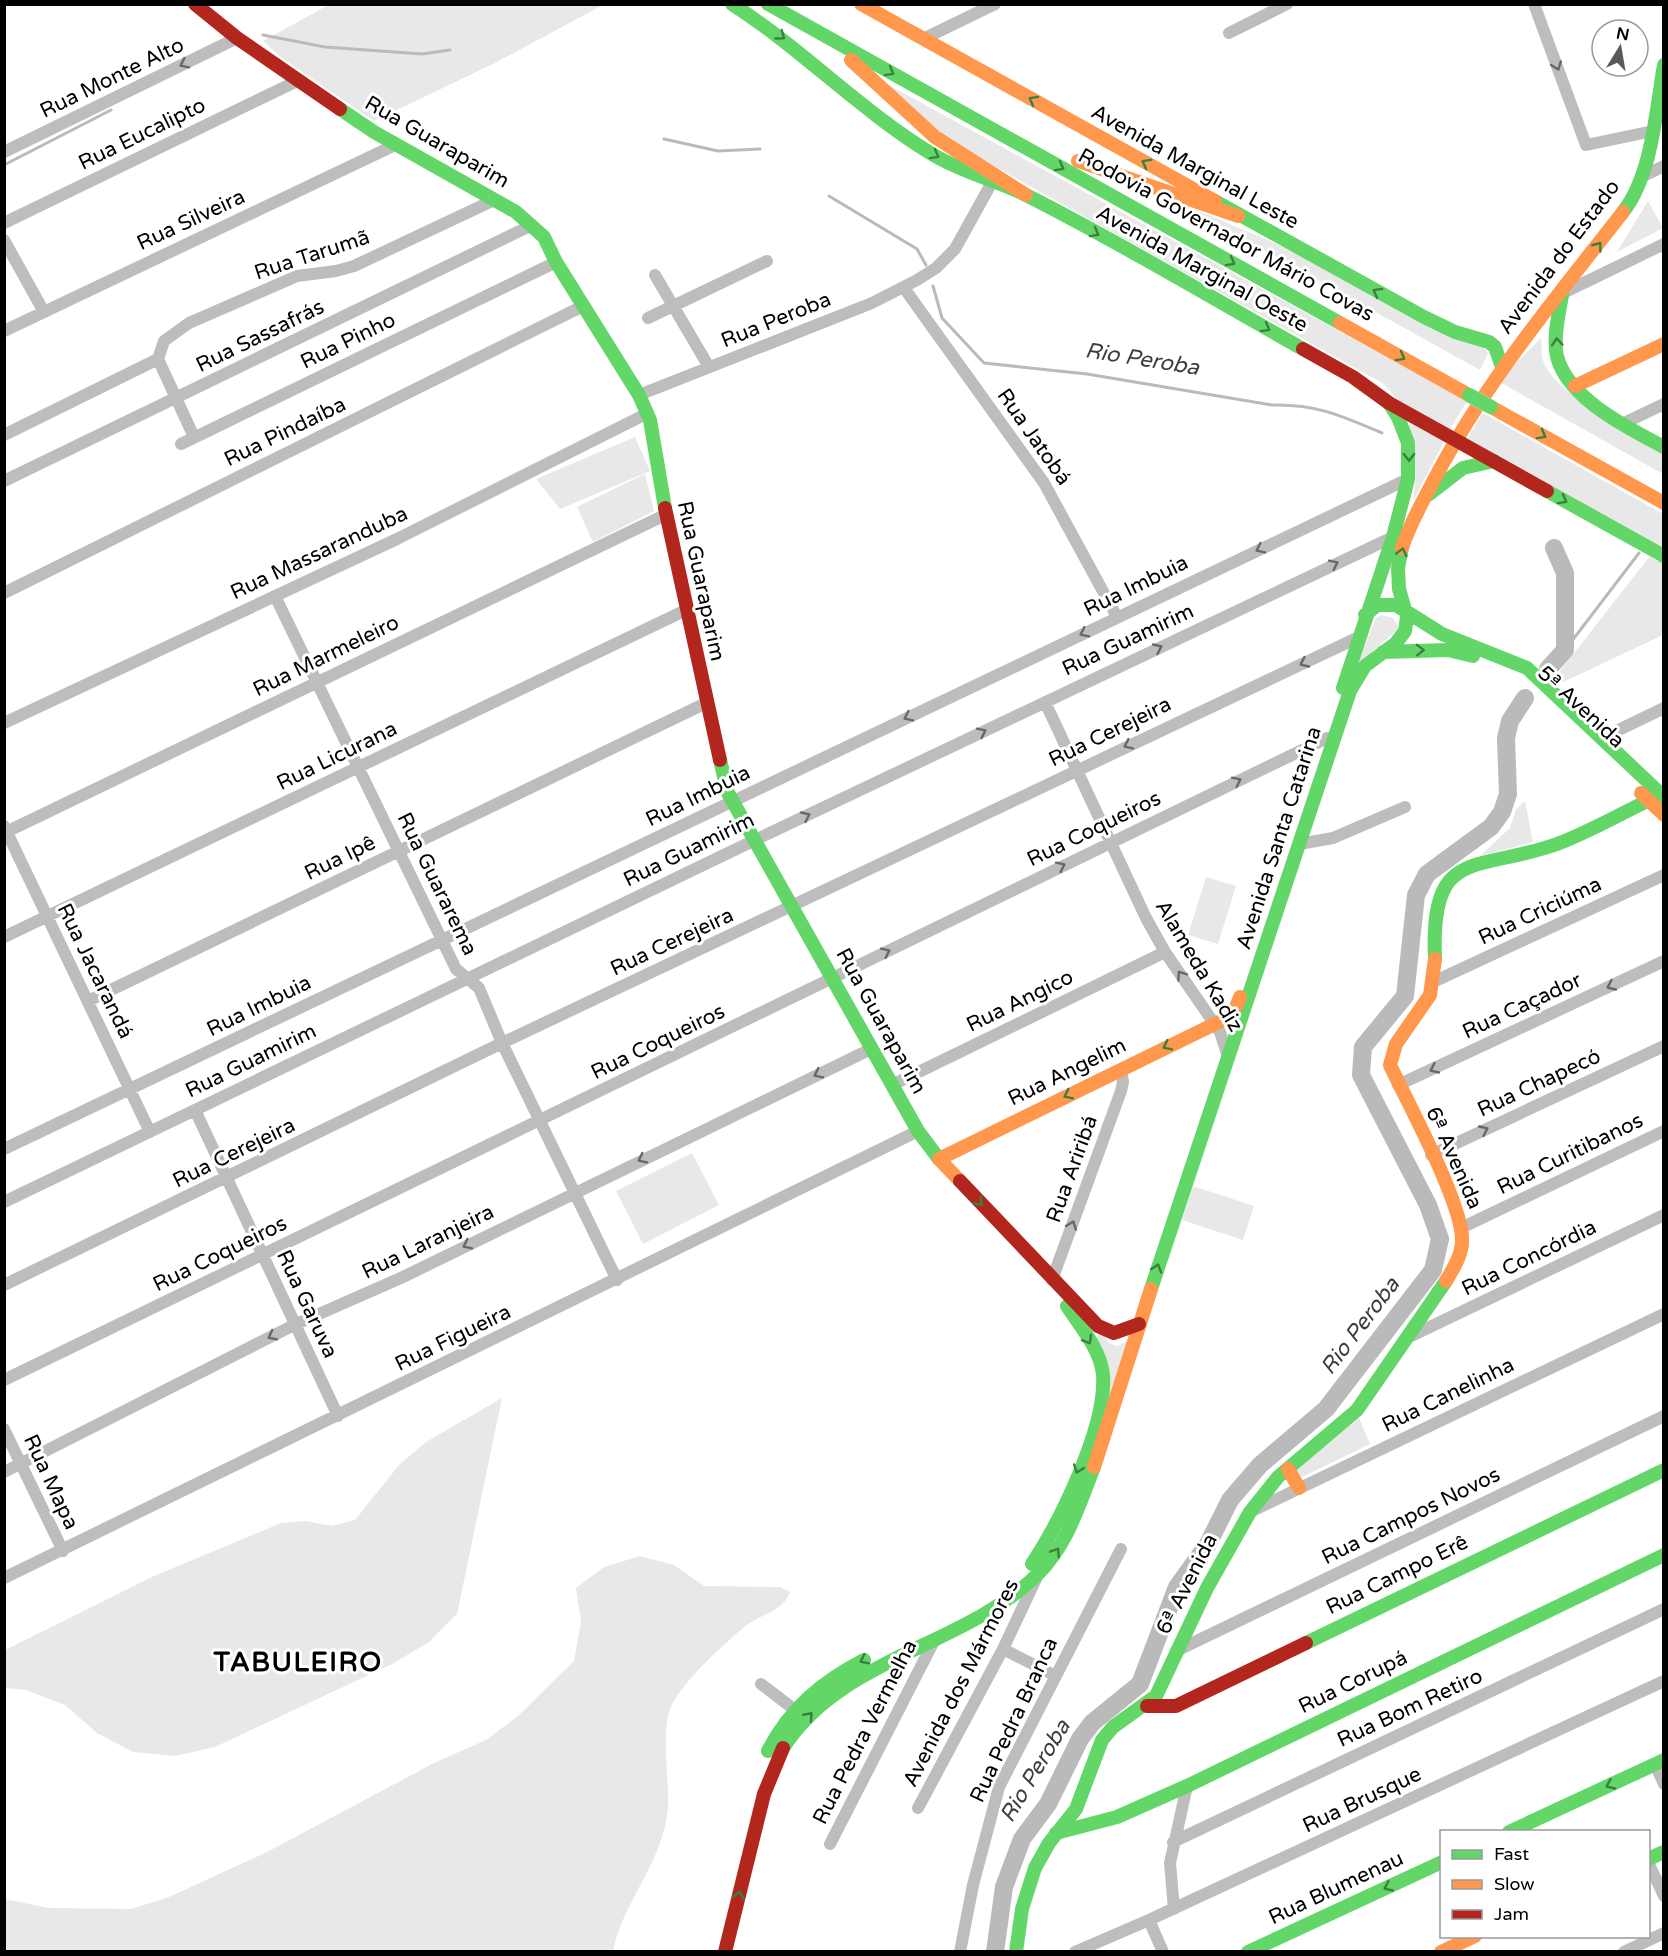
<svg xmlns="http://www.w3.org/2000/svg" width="1668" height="1956" font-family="'Varela Round',sans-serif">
  <rect width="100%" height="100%" fill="#fff"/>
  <!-- green -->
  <path fill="#e8e8e8" d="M330,4h273v1l-106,57 -123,59 -92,-63 -19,-17z
    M885,83l582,318 -17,28 -51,-27 -15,-18 -431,-241z
    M1175,201l95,40 213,103 5,10 -8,16z
    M1648,201l15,27 -46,24z
    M1541,338c1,7 0,17 2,23 13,34 89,73 120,93v20l-165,-93z
    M1483,413l180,101v36l-201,-103z
    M1409,421l36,19 -32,61 3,-25z
    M635,437l15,34 -90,38 -24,-30z
    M645,474l9,37 -61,31 -16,-35z
    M1650,556l13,8v71l-104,49 -6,-4z
    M1382,615l11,3 6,10 -42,37 19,-47z
    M1525,801l8,41 -53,14 30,-28 6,-19z
    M1206,877l30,9 -18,58 -30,-9z
    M692,1153l27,52 -76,39 -27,-53z
    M1193,1186l61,20 -11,34 -61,-20z
    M1101,1333l8,10 8,3 13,-6 -20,61 -15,-63z
    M502,1398l-45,216 -28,28 -35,21 -179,84 -40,9 -42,-4 -36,-19 -32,-28 -39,-15 -21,-2v-38l149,-74 127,-53 24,-2 27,5 23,-6 44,-55 27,-23z
    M1359,1418l11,26 -72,35 -6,-7z
    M640,1556l34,9 30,21 76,1 10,5c-9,22 -29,21 -46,35 -24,21 -52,46 -69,72 -17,24 -5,80 -7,108 -4,54 -45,94 -55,144h-608v-52l43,9 83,1 38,-12 98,-45 169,-90 50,-22 32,-24 56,-55 7,-39 -5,-34 28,-21z"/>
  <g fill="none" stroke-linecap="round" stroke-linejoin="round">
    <!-- stream -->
    <path stroke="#bababa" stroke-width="3" d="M263,35l62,12 97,7 28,-4
      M664,139l54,12 42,-2
      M4,165l107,-55
      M829,196l88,53 9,16
      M933,286l9,32 42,45 103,11 185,31c45,-1 70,11 110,28
      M1565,650l74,-97"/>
    <!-- river -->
    <path stroke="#bababa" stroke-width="18" d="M1548,669l17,-19v-77l-11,-25
      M995,1952l9,-65 18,-48 26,-35 32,-65 12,-16 48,-39 37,-97 31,-43 22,-44 30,-35 66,-56 107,-139 7,-31 -12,-34 -67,-130 2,-28 42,-51 11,-101 11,-21 64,-47 11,-15 6,-18 -2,-56 4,-17 15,-23"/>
    <!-- street -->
    <path stroke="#bdbdbd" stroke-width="12" d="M1534,4l52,141 67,-14
      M1229,33l58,-29
      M923,39l72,-35
      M4,152l233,-114
      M1641,177l23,-11
      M4,223l293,-142
      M4,240l40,72
      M655,275l54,92
      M904,288l140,195 73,134
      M1565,292l99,-48
      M648,318l119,-57
      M4,331l391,-186
      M158,359l6,-18 25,-18 108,-47 39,-5 18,-5 138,-65
      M158,359l36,78
      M639,395l233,-92 45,-23 19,-12 19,-19 36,-65
      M1622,424l42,-20
      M4,435l154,-76
      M181,444l375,-182
      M4,481l528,-256
      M4,593l579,-287
      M275,596l181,373 23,19 23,55 115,237
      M1045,702l101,216 19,34 55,80 7,22
      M4,723l393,-184 251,-126
      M1602,738l62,-30
      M4,826l146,306
      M4,833l661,-318
      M1299,844l34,-6 72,-31
      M4,937l682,-327
      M1433,982l231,-107
      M88,1001l618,-298
      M892,1085l273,-133
      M1398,1085l266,-124
      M195,1110l143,306
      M4,1149l1404,-670
      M1431,1155l233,-109
      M4,1202l749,-361 640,-304
      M1461,1228l203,-97
      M1052,1280l69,-189 2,-9 -2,-12
      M4,1285l498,-242 855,-405
      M1411,1336l253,-121
      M4,1380l1323,-642
      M4,1429l59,122
      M4,1472l290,-147 109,-48 468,-228
      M1254,1510l410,-196
      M4,1578l914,-447
      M1003,1649l51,26
      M1176,1651l488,-235
      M761,1684l34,26
      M1655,1764l9,20
      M918,1808l85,-159 33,-70
      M1173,1842l491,-233
      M830,1844l104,-203
      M1648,1862l16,34
      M1174,1909l-4,-46 17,-77
      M1149,1920l14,32
      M960,1952l13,-67 26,-98 122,-238
      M1075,1952l74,-32 515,-239
      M1624,1952l40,-19"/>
    <!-- fast -->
    <path stroke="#63d668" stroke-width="14" d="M732,4c70,45 129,107 200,150 31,19 65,26 96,42 93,47 184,102 275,153
      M768,4l572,319
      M340,109l34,23 142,80 28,25 12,25 83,133 11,25 15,88
      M1215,201l209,116 31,15 34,10 6,5 7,20
      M1623,212c29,-37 33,-101 41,-147
      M1562,295c-3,18 -8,37 -6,56 6,45 72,77 108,96
      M1547,491l117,65
      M1428,495l35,-27 31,-7
      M1663,556h1
      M1365,615l12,-10h19l46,29 85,34 137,129
      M1383,652l65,-2 25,6
      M1343,688l50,-151 15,-58v-36l-10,-26 -9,-14
      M720,760l8,33 190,338 21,28
      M1435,959c-5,-114 41,-86 122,-115 35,-13 68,-33 103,-49
      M1151,1289l199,-598 15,-25 31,-23 9,-12 2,-14 -8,-28 -1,-21 4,-20
      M1032,1564c28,-42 75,-138 71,-189 -2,-25 -23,-49 -36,-69
      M1306,1643l358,-173
      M783,1748c58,-91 180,-101 254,-173 30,-29 42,-70 57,-108
      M768,1751c22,-43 54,-69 96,-91
      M1509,1832l155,-72
      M1056,1833l61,-16 70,-31 477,-231
      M1648,1859l16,-7
      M1016,1952l6,-43 13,-41 14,-25 27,-34 26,-69 11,-13 43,-31 51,-108 43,-76 28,-35 79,-67 89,-129
      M1248,1952l194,-90"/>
    <!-- slow -->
    <path stroke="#ff974d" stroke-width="14" d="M861,4l354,197
      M851,60l84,77 91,58
      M1078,161l160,55
      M1340,323l129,72
      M1575,386l89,-42
      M1491,407l173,96
      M1402,548c8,-25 21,-47 33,-70 51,-97 121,-180 188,-266
      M1641,793l23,22
      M1435,959l-5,36 -34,49 -6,21c17,37 75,142 72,178 -1,14 -9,26 -16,38
      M960,1181l-21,-22 286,-140 11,-12 4,-10
      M1094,1467l57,-178
      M1288,1469l11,19
      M1441,1952l34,-16"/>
    <!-- jam -->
    <path stroke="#b3261e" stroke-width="14" d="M195,4l42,34 103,71
      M1303,349l50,28 36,26 158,88
      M665,508l55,252
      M960,1181l138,145 16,7 25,-9
      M1147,1706h29l130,-63
      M725,1952l39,-158 19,-46"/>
    <!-- fast-bridge casing -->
    <g stroke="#dbdbdb" stroke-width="15" stroke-linecap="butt">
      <path id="fast-bridge" d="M1469,395l22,12"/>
    </g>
    <!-- fast-bridge -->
    <use href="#fast-bridge" stroke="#63d668" stroke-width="14"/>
  </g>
  <!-- one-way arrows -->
  <defs><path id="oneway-chevron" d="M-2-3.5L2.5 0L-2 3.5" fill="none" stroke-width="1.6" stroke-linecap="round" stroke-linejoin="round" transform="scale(1.5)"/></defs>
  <g stroke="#3b803e">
    <use href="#oneway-chevron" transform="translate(781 36) rotate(36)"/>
    <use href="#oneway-chevron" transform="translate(890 72) rotate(29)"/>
    <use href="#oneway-chevron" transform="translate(1033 100) rotate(-151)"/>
    <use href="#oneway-chevron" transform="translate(935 155) rotate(29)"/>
    <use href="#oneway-chevron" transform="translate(1146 163) rotate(-151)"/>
    <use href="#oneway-chevron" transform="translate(1060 167) rotate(29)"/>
    <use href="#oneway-chevron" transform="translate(1095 233) rotate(29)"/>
    <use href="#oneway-chevron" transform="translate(1598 246) rotate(-53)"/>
    <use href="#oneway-chevron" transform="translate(1231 262) rotate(29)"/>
    <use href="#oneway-chevron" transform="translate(1377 292) rotate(-151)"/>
    <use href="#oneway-chevron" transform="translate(1266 328) rotate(29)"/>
    <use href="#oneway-chevron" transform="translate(1557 342) rotate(-94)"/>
    <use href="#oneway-chevron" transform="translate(1401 357) rotate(29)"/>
    <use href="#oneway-chevron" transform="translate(1542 435) rotate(29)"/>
    <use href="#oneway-chevron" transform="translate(1409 457) rotate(89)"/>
    <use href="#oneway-chevron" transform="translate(1563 500) rotate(29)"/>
    <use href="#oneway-chevron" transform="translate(1402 552) rotate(-76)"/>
    <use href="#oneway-chevron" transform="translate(1420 650) rotate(-2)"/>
    <use href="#oneway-chevron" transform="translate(1167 1046) rotate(154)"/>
    <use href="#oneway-chevron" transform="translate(1068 1095) rotate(154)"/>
    <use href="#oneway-chevron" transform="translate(979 1202) rotate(47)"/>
    <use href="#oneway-chevron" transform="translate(1157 1268) rotate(-72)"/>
    <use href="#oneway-chevron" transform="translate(1088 1340) rotate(60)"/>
    <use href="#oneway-chevron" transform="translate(1078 1469) rotate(110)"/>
    <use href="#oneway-chevron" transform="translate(1056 1552) rotate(-57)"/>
    <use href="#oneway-chevron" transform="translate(864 1660) rotate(154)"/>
    <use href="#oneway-chevron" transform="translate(809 1716) rotate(-48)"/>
    <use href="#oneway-chevron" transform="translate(1610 1785) rotate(155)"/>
    <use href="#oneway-chevron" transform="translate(1388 1887) rotate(155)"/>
    <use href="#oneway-chevron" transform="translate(739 1895) rotate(-76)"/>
  </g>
  <g stroke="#686868">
    <use href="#oneway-chevron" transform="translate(184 64) rotate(154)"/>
    <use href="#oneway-chevron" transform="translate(1557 66) rotate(70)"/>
    <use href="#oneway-chevron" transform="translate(1260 549) rotate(154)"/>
    <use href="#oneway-chevron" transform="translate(1334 564) rotate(-26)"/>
    <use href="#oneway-chevron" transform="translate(1084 633) rotate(154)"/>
    <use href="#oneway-chevron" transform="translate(1158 648) rotate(-25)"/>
    <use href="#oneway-chevron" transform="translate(1304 663) rotate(155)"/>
    <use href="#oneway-chevron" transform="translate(908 717) rotate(154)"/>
    <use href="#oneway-chevron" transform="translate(982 732) rotate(-26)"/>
    <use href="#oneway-chevron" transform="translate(1128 745) rotate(154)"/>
    <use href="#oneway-chevron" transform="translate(1237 781) rotate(-26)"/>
    <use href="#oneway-chevron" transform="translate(806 816) rotate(-25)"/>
    <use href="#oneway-chevron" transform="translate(1061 866) rotate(-26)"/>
    <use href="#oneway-chevron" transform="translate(886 952) rotate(-26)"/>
    <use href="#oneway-chevron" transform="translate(1181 975) rotate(-125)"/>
    <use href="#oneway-chevron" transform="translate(1611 986) rotate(155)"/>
    <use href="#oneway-chevron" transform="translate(1434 1069) rotate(155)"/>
    <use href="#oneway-chevron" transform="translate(818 1074) rotate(154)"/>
    <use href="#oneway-chevron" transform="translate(1484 1130) rotate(-25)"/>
    <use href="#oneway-chevron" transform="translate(642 1159) rotate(154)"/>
    <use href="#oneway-chevron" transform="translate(1072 1225) rotate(-70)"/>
    <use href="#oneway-chevron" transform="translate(467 1245) rotate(154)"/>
    <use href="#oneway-chevron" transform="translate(272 1336) rotate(153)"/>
  </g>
  <g text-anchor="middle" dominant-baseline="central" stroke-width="6" stroke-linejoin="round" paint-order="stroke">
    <!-- street labels -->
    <g font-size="21" fill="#000" stroke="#fff">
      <text transform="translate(112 78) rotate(-26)">Rua Monte Alto</text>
      <text transform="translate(142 134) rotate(-26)">Rua Eucalipto</text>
      <text transform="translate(437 142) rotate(30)">Rua Guaraparim</text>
      <text transform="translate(1195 167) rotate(29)">Avenida Marginal Leste</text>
      <text transform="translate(191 220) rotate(-25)">Rua Silveira</text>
      <text transform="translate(1226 235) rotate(29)">Rodovia Governador Mário Covas</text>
      <text transform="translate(312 255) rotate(-18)">Rua Tarumã</text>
      <text transform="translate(1559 257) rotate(-53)">Avenida do Estado</text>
      <text transform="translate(1202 269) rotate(29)">Avenida Marginal Oeste</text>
      <text transform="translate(776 320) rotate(-22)">Rua Peroba</text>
      <text transform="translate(260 336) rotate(-26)">Rua Sassafrás</text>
      <text transform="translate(348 341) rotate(-26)">Rua Pinho</text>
      <text transform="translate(285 432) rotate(-26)">Rua Pindaíba</text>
      <text transform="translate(1034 437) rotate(55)">Rua Jatobá</text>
      <text transform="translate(319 553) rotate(-25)">Rua Massaranduba</text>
      <text transform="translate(701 581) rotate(78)">Rua Guaraparim</text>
      <text transform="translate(1136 586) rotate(-26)">Rua Imbuia</text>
      <text transform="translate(1128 640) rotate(-25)">Rua Guamirim</text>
      <text transform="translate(326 656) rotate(-26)">Rua Marmeleiro</text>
      <text transform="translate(1581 707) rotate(43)">5ª Avenida</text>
      <text transform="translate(1110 732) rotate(-26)">Rua Cerejeira</text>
      <text transform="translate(337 756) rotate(-26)">Rua Licurana</text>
      <text transform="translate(698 796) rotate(-26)">Rua Imbuia</text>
      <text transform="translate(1094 829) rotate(-26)">Rua Coqueiros</text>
      <text transform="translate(1279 838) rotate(-72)">Avenida Santa Catarina</text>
      <text transform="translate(689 850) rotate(-26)">Rua Guamirim</text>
      <text transform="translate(340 858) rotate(-26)">Rua Ipê</text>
      <text transform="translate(437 884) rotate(64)">Rua Guararema</text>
      <text transform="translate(1540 911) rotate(-25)">Rua Criciúma</text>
      <text transform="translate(672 942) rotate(-25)">Rua Cerejeira</text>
      <text transform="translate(1199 966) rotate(59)">Alameda Kadiz</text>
      <text transform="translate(95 971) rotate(64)">Rua Jacarandá</text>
      <text transform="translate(1020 1001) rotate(-26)">Rua Angico</text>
      <text transform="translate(259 1006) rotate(-26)">Rua Imbuia</text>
      <text transform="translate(1522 1006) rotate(-25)">Rua Caçador</text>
      <text transform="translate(881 1021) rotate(61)">Rua Guaraparim</text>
      <text transform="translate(658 1042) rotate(-26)">Rua Coqueiros</text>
      <text transform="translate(251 1061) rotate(-26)">Rua Guamirim</text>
      <text transform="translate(1067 1072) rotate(-26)">Rua Angelim</text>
      <text transform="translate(1539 1083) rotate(-25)">Rua Chapecó</text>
      <text transform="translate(234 1153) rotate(-26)">Rua Cerejeira</text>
      <text transform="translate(1570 1154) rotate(-26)">Rua Curitibanos</text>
      <text transform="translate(1454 1158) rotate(66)">6ª Avenida</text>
      <text transform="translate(1072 1169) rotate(-70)">Rua Ariribá</text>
      <text transform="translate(428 1242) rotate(-26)">Rua Laranjeira</text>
      <text transform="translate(220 1254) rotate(-26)">Rua Coqueiros</text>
      <text transform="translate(1529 1258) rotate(-26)">Rua Concórdia</text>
      <text transform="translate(307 1304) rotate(65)">Rua Garuva</text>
      <text transform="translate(453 1338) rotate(-26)">Rua Figueira</text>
      <text transform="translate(1448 1395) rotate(-26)">Rua Canelinha</text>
      <text transform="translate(51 1482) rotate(65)">Rua Mapa</text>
      <text transform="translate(1411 1516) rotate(-26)">Rua Campos Novos</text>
      <text transform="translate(1397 1575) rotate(-26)">Rua Campo Erê</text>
      <text transform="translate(1187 1584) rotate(-63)">6ª Avenida</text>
      <text transform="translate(1353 1682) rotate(-26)">Rua Corupá</text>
      <text transform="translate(961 1683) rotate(-63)">Avenida dos Mármores</text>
      <text transform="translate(1410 1708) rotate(-25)">Rua Bom Retiro</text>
      <text transform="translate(1014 1720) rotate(-65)">Rua Pedra Branca</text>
      <text transform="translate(865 1732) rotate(-63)">Rua Pedra Vermelha</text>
      <text transform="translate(1362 1800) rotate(-25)">Rua Brusque</text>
      <text transform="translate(1336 1888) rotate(-25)">Rua Blumenau</text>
    </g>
    <!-- water labels -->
    <g font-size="22" font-style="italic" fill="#3d3d3d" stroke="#fff">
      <text transform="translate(1142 359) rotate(9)">Rio Peroba</text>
      <text transform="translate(1360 1326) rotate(-53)">Rio Peroba</text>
      <text transform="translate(1035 1771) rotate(-59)">Rio Peroba</text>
    </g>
    <!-- district labels -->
    <g font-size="27" font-weight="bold" letter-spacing="1.5" fill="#000" stroke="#fff">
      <text x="298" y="1662">TABULEIRO</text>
    </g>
  </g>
  <!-- border -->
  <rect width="1668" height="1956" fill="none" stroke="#000000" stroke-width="12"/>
  <!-- legend -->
  <rect x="1440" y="1830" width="210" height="108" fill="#ffffff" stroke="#999999" stroke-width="1.5"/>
  <rect x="1452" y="1850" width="30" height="9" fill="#63d668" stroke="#999999" stroke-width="1.5"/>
  <text x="1494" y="1860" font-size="18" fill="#000000">Fast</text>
  <rect x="1452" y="1880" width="30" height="9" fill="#ff974d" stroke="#999999" stroke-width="1.5"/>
  <text x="1494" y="1890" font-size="18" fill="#000000">Slow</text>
  <rect x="1452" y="1910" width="30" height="9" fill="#b3261e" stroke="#999999" stroke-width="1.5"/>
  <text x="1494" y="1920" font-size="18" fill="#000000">Jam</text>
  <!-- north arrow -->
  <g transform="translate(1620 48) rotate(11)"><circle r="28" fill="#ffffff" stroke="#999999" stroke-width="1.5"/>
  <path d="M0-4.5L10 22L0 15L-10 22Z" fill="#595959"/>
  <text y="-9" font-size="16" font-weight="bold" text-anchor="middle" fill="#000000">N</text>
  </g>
</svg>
